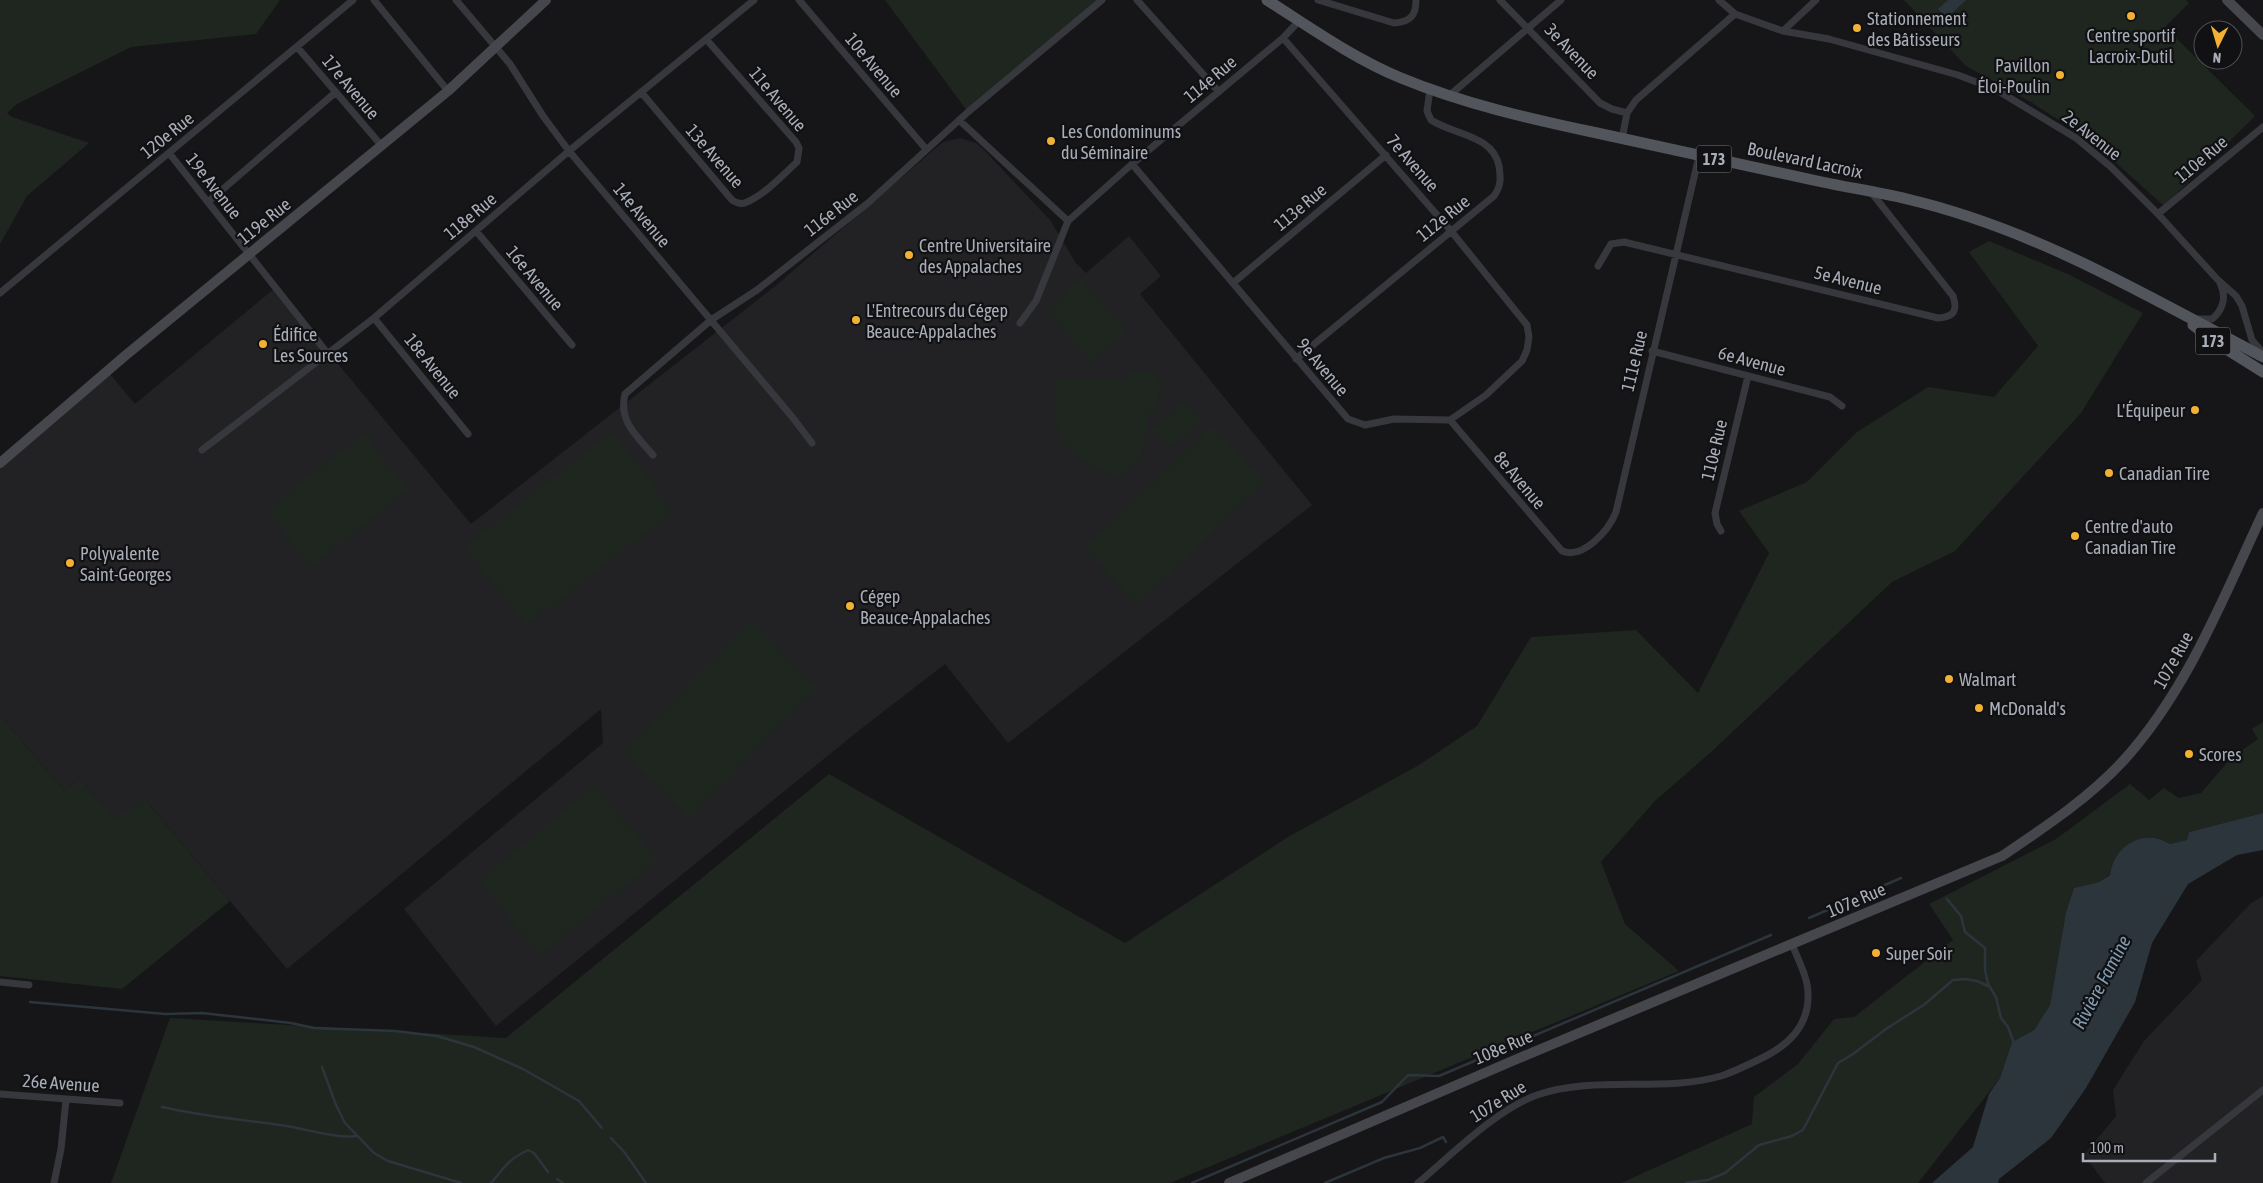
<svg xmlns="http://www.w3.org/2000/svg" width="2263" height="1183" font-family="'Asap Condensed',sans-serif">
  <rect width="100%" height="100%" fill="#161618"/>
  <!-- built -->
  <path fill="#222225" d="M960,138l16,5 8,7 66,70 26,43 10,10 43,-37 32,40 -21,18 172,211 -304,238 -63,-79 -88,68 -361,294 -92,-117 199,-166 -2,-34 -314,260 -144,-172 -28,23 -35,-42 -16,13 -64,-76v-252l109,-90 26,31 140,-116 196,236 303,-237 169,-145z
    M2263,896v287h-158l-21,-28 32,-39 -3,-26 31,-49 58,-61 -6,-19 54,-57z"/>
  <!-- green -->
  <path fill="#1e261f" d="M0,0h280l-24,34 -125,13 -114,57 -10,9 5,4 77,26 -62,53 -27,48z
    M885,0h213l-130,112z
    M1904,0h282l3,3 -24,24 90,89 -91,90 -70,-63 -63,-41 -65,-36z
    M1989,241l81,34 73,38 -62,100 -126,138 -63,31 -182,171 -55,48 -54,61 24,62 54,47 -509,212h-1059l59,-165 336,20 323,-264 296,169 163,-106 131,-72 58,-39 54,-89 105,-7 62,63 71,-140 -30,-42 68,-29 50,-50 71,-45 66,10 44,-51 -69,-94z
    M1081,279l46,53 -36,31 -46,-52z
    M1129,372h23l9,11 -5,29 -6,-1 -9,48 -21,19c-55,-17 -70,-40 -63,-98l72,-1z
    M1184,401l18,19 -32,29 -18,-19z
    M1213,426l53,57 -129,121 -53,-57z
    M612,432l62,79 -147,115 -63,-79z
    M364,433l44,56 -96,79 -46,-58z
    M752,618l67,71 -130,131 -67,-68z
    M0,715l64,76 16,-13 35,41 28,-22 87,104 -108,88 -122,-13z
    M2263,722v91l-74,19 -2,8 -17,4c-25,-16 -56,2 -60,30l-11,8 -25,6 -8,24 -16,93 -16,25 -22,12 -12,36 -82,105h-297l131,-59 2,-27 44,-33 36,-45 20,-2 99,-77 -24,-36 127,-65 74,-55 19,16 15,-12 15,10 22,-5 31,-36 26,-18 -6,-10z
    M594,785l64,75 -118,95 -61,-73z"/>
  <!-- water -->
  <path fill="#2c353c" d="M1948,0h18l-19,18 -9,-9z
    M2263,813v37l-26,5 -49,29 -36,59 -17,59 -49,86 -35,50 -52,41 -1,4h-66l41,-36 16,-53 11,-16 12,-36 22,-12 16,-25 16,-93 8,-24 25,-6 11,-7c4,-30 34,-47 60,-31l17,-4 2,-8z"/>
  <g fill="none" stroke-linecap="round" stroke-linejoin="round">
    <!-- stream -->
    <path stroke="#2c353c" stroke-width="2.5" d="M1947,899l14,17 4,16 20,16v22l3,14 8,13 5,21 7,9 6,16
      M1809,918l92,-40
      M30,1002l135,12 37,-1 89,10 23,5 81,3 42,5 37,11 49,22 56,32 23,27
      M322,1067l14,38 9,18 29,30 14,8 73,22
      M162,1107c43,10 87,13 130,20 17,3 48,12 64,9
      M611,1138l14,15 21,30
      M557,1179l6,4
      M491,1183c15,-17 15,-22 37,-33l6,3 14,19
      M1192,1183l190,-81 26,-27 31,1 332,-141
      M1325,1183l59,-25 36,-10 23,-11 3,5
      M1686,1183l22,-3 17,-7 34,-28 33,-9 11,-6 35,-67 15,-9 33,-25 39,-25 28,-24 12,-1 12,2 13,6"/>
    <!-- street -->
    <path stroke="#37383d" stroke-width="7" d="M374,0l74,91
      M456,0l54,64 33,52 26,35 224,267 19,25
      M799,0l127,149
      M1137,0l82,92
      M1318,0l76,23c16,-1 22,-7 22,-23
      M1500,0l100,103 12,6 15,4
      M1719,0l16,14 48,17 46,8 129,36 37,14 81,49 35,29 47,47 59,65 19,17 6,10 10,34 11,13
      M1783,31l33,-31
      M298,48l83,97
      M641,92l91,108c4,3 10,5 15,2 17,-7 36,-27 50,-40l2,-14 -3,-6 -90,-103
      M1450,95l111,-95
      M959,120l109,101
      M1622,139l5,-26 9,-13 99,-86
      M169,153l159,201
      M1132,164l216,255 17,6 29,-6 56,1 36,-25 36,-34 5,-11 2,-13 -2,-12 -76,-94 -168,-193
      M208,202l128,-110
      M2158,214l105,-87
      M476,231l96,114
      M1598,266l13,-22 13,-2 314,76c16,-1 20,-7 15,-22l-82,-104
      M1233,283l153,-128
      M0,293l353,-293
      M374,318l94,116
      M2198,319h14c11,-9 15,-22 8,-36
      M1020,323l16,-22 32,-80 64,-57 151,-126 15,-16
      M1652,351l178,46 12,9
      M1296,359l198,-163c7,-10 7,-17 5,-30 -6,-31 -45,-31 -68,-46l-4,-9 3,-22
      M1450,420l112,131c21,9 47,-21 54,-39l83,-356
      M202,450l172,-132 195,-167 185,-151
      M653,455c-16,-19 -35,-34 -28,-61l86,-74 46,-30 111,-87 100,-91 134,-112
      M1721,531l-4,-7 -2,-11 33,-137
      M0,982l29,3
      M0,1094l120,9
      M54,1183l7,-34 5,-49
      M1418,1183c32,-27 79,-74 119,-88 59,-20 124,-2 184,-19 15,-5 31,-13 45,-20 25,-13 43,-33 42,-62 0,-17 -10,-34 -16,-50
      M2146,1183l117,-93"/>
    <!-- secondary -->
    <path stroke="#45474d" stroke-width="10" d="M2227,0l36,35
      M0,463l126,-108 322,-264 98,-91
      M1229,1183l288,-124 485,-203c43,-29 87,-58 122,-96 64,-71 99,-162 139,-247"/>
    <!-- primary -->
    <path stroke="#53555c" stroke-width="11" d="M1267,0c44,28 86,58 134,78 63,26 130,41 196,55 75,17 150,33 225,49 28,6 57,10 85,17 128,30 241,97 356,158
      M2193,325l19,15 51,32"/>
  </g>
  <!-- markers -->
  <g fill="#f2b134" stroke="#111113" stroke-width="2">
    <circle cx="2131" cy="16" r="5"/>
    <circle cx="1857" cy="28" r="5"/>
    <circle cx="2060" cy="75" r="5"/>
    <circle cx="1051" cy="141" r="5"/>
    <circle cx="909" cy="255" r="5"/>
    <circle cx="856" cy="320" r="5"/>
    <circle cx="263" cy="344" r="5"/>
    <circle cx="2195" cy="410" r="5"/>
    <circle cx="2109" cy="473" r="5"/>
    <circle cx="2075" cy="536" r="5"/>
    <circle cx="70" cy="563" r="5"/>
    <circle cx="850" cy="606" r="5"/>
    <circle cx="1949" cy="679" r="5"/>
    <circle cx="1979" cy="708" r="5"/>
    <circle cx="2189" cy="754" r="5"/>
    <circle cx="1876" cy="953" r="5"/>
  </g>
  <g text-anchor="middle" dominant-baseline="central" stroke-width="4.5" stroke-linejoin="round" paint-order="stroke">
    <!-- shield labels -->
    <g fill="#111113" stroke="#7b7e86" stroke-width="1">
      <rect x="1696.5" y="145.5" width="35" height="27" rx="4"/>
      <rect x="2195.5" y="327.5" width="35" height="27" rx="4"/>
    </g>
    <g font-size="16" font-weight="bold" fill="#a8adb8">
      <text x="1714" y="159">173</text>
      <text x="2213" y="341">173</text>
    </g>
    <!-- poi labels -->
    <g font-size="18" fill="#a8adb8" stroke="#111113" text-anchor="start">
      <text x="1867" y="18">Stationnement<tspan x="1867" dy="21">des Bâtisseurs</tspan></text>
      <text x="2131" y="35" text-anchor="middle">Centre sportif<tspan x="2131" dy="21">Lacroix-Dutil</tspan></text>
      <text x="2050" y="65" text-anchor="end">Pavillon<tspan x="2050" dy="21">Éloi-Poulin</tspan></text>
      <text x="1061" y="131">Les Condominums<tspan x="1061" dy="21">du Séminaire</tspan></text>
      <text x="919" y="245">Centre Universitaire<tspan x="919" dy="21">des Appalaches</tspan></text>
      <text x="866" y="310">L'Entrecours du Cégep<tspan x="866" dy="21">Beauce-Appalaches</tspan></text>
      <text x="273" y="334">Édifice<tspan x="273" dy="21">Les Sources</tspan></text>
      <text x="2185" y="410" text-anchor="end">L'Équipeur</text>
      <text x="2119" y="473">Canadian Tire</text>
      <text x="2085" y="526">Centre d'auto<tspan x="2085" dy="21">Canadian Tire</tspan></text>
      <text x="80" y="553">Polyvalente<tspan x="80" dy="21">Saint-Georges</tspan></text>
      <text x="860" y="596">Cégep<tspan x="860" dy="21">Beauce-Appalaches</tspan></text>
      <text x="1959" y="679">Walmart</text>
      <text x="1989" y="708">McDonald's</text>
      <text x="2199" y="754">Scores</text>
      <text x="1886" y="953">Super Soir</text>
    </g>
    <!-- street labels -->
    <g font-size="18" fill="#a8adb8" stroke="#111113">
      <text transform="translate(1572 51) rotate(46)">3e Avenue</text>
      <text transform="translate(874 65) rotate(50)">10e Avenue</text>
      <text transform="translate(1210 79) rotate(-40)">114e Rue</text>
      <text transform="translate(351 87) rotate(50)">17e Avenue</text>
      <text transform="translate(778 99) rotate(50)">11e Avenue</text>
      <text transform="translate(167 135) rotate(-39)">120e Rue</text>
      <text transform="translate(2092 135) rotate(38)">2e Avenue</text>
      <text transform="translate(715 156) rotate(49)">13e Avenue</text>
      <text transform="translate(2201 159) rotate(-40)">110e Rue</text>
      <text transform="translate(1805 160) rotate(12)">Boulevard Lacroix</text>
      <text transform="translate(1413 163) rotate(49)">7e Avenue</text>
      <text transform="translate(214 186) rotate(52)">19e Avenue</text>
      <text transform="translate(1300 207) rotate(-40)">113e Rue</text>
      <text transform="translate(831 213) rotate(-38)">116e Rue</text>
      <text transform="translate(642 215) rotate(50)">14e Avenue</text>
      <text transform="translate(470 216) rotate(-40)">118e Rue</text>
      <text transform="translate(1443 218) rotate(-39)">112e Rue</text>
      <text transform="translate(264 221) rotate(-39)">119e Rue</text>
      <text transform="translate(535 278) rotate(50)">16e Avenue</text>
      <text transform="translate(1848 280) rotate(14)">5e Avenue</text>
      <text transform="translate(1634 361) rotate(-77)">111e Rue</text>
      <text transform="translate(1752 361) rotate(15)">6e Avenue</text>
      <text transform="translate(433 366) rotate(51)">18e Avenue</text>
      <text transform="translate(1323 367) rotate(50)">9e Avenue</text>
      <text transform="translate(1714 450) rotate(-77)">110e Rue</text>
      <text transform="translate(1520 480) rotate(50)">8e Avenue</text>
      <text transform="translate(2173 660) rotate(-61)">107e Rue</text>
      <text transform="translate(1856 900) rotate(-23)">107e Rue</text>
      <text transform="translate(1503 1047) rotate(-23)">108e Rue</text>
      <text transform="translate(61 1083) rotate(4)">26e Avenue</text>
      <text transform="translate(1498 1101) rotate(-32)">107e Rue</text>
    </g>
    <!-- water labels -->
    <g font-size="19" font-style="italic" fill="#7f9bb3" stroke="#111113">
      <text transform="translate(2101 982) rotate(-62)">Rivière Famine</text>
    </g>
  </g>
  <!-- north arrow -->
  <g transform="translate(2218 45) rotate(185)"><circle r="24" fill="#111113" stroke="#4d4f55"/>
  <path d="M0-4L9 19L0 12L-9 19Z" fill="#f2b134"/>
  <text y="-8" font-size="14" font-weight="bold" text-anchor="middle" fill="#a8adb8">N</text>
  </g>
  <!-- scale -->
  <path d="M2083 1153v8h132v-8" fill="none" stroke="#a8adb8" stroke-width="2.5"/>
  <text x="2090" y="1153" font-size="15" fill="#a8adb8" stroke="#111113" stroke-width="4" paint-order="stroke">100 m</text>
</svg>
